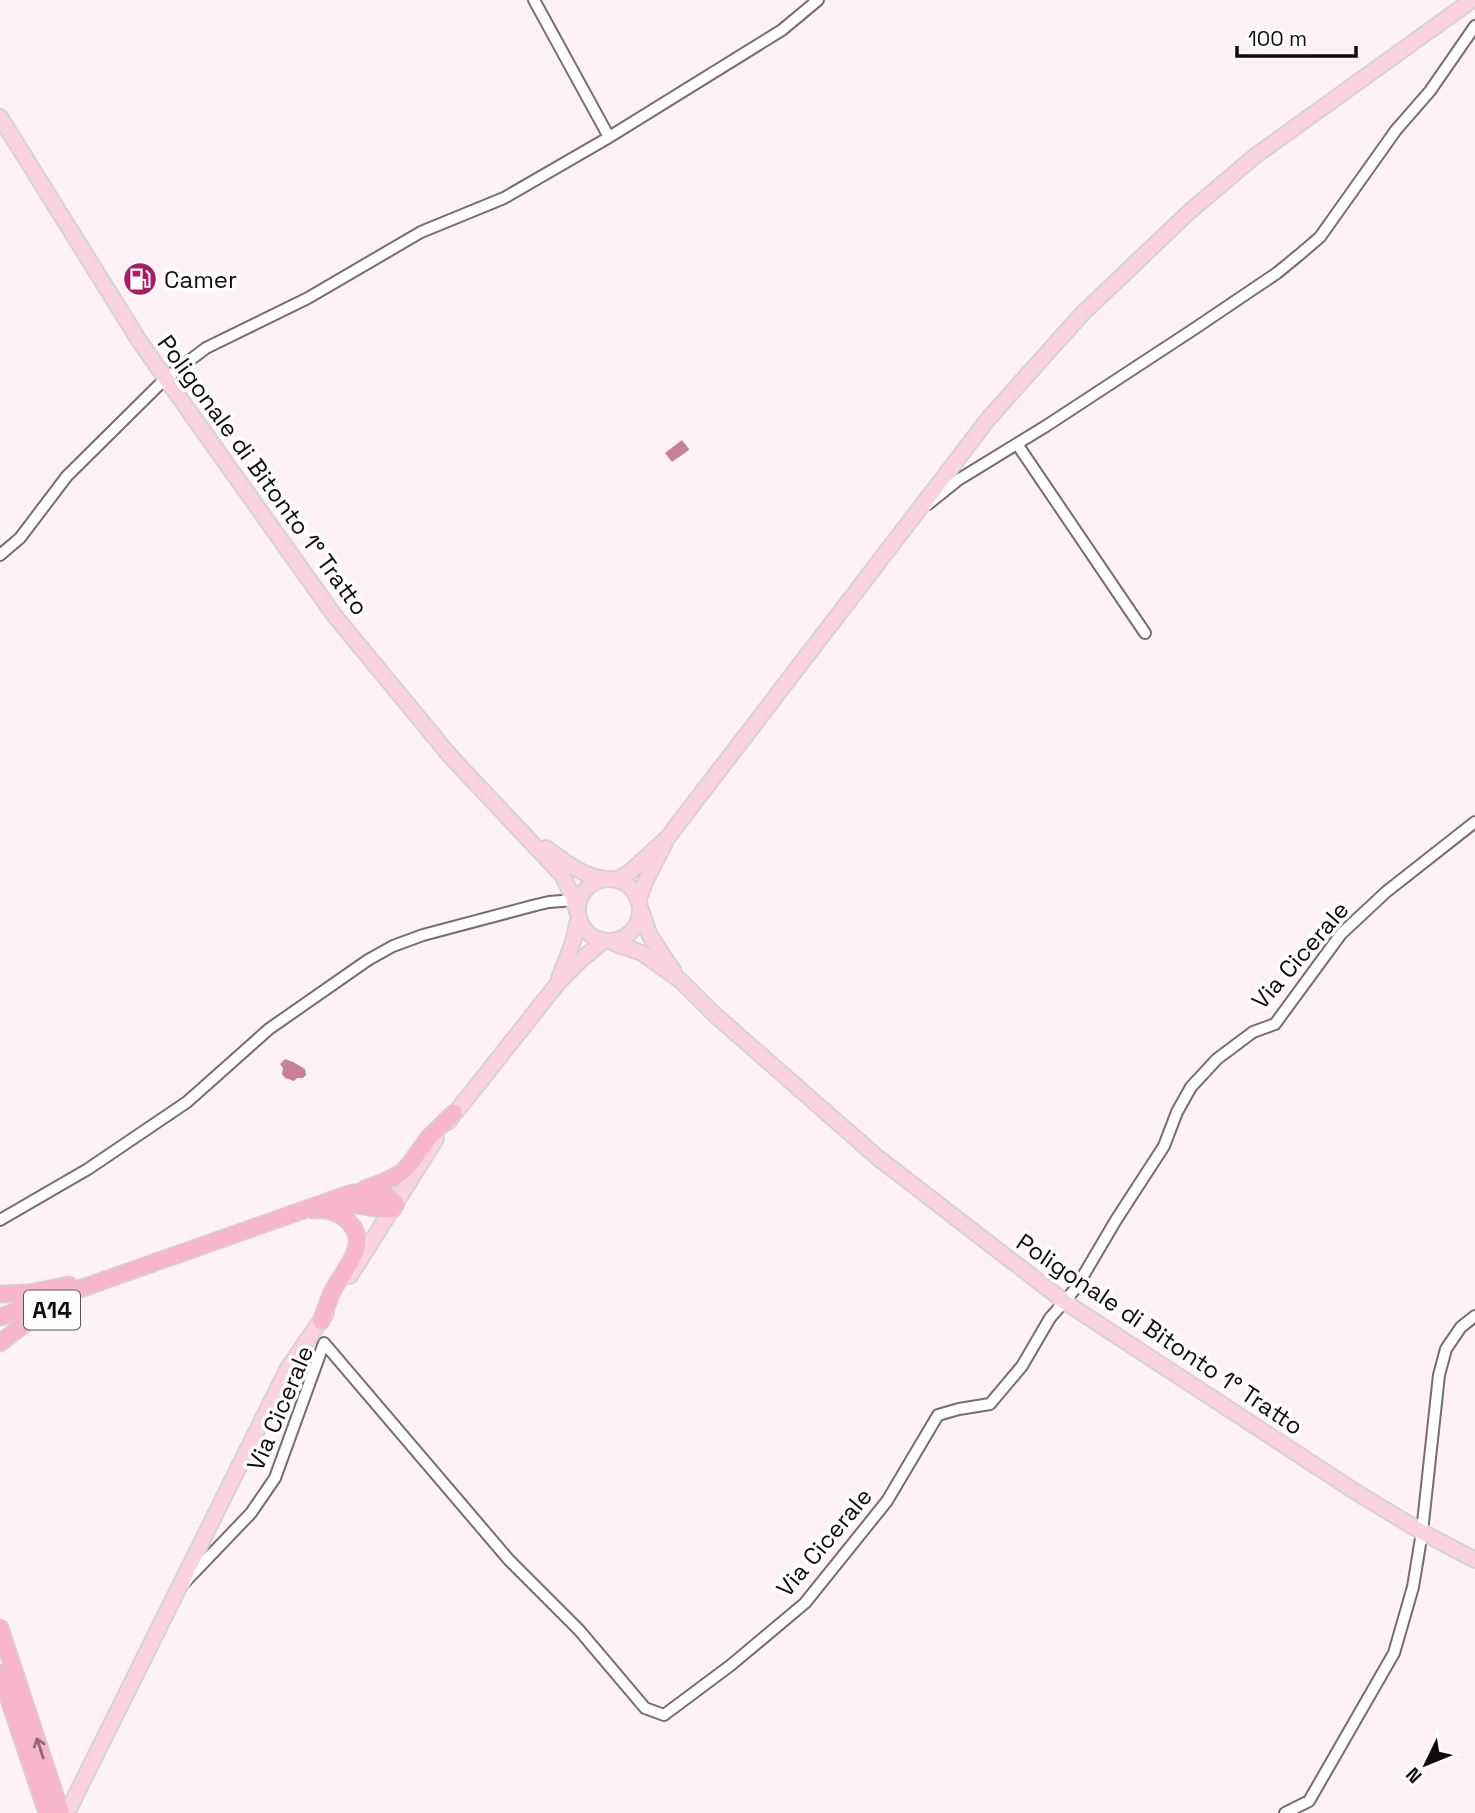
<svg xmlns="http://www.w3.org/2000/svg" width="1475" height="1813" font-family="'Space Grotesk',sans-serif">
  <rect width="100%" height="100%" fill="#fff2f6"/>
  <!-- water -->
  <path fill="#c88099" d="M682,440l7,9v1l-17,12 -7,-9z
    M285,1059l8,3 12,7 1,6 -3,3h-6l-3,3 -9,-3 -3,-4 1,-6 -3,-4z"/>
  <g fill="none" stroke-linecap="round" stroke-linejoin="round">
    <!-- minor casing -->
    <g stroke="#776c6f" stroke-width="14">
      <path id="minor" d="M534,0l75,137
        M1017,444l128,189
        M928,504l30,-24 88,-54 148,-97 83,-56 22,-18 21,-18 76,-107 34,-39 45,-65
        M0,555l20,-17 47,-62 98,-97 41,-31 102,-50 113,-66 83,-34 102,-59 176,-109 36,-30
        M0,1220l88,-51 99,-67 82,-73 99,-69 25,-14 30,-11 113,-30 13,-3 25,-2
        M184,1583l67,-70 24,-35 49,-135 185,217 70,70 66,78 19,7 67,-50 74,-62 82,-102 51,-86 21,-6 31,-5 32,-38 28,-48 26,-30 40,-68 48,-74 13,-34 14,-25 26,-28 36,-27 22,-8 66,-90 45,-42 89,-70
        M1285,1813l24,-12 85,-148 19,-66 9,-55 17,-157 7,-26 15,-22 14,-11"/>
    </g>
    <!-- major casing -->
    <g stroke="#d4d3d3" stroke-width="18">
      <path id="major" d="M0,117l140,225 194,273 117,142 111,118 11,22 4,15
        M546,848c20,14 34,27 58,31
        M578 910a31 31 0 1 1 62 0a31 31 0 1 1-62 0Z
        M617,880l13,-8 38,-35 321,-419 93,-104 107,-102 66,-56 217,-156
        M638,901l7,-19 19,-37
        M641,910l9,26 24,36
        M608,941l34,12 39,28 33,33 163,143 188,145 294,192 63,38 53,28
        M559,979l14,-37 5,-22
        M448,1122l110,-139 25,-25 21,-17
        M350,1276l86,-137
        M67,1813l221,-445 38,-55"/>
    </g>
    <!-- highway casing -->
    <g stroke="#d4d3d3" stroke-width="19">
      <path id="highway" d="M365,1189l19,-7 17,-9 8,-8 20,-28 25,-24
        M332,1206c10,-1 20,-2 31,0 10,1 19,5 30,3
        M313,1210c10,-1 23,1 31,8 28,21 5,45 -8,67 -7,11 -10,24 -15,36
        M0,1294l29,-1 40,-8
        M0,1317l349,-123c18,-4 35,-5 47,10
        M0,1343l27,-21 44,-21
        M0,1628l61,185
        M0,1673l47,140"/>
    </g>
    <!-- minor -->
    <use href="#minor" stroke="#fff" stroke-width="10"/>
    <!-- major -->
    <use href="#major" stroke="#fbd3e0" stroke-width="14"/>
    <!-- highway -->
    <use href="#highway" stroke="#f8b6cc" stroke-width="16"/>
  </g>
  <!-- one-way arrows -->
  <defs><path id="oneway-shaft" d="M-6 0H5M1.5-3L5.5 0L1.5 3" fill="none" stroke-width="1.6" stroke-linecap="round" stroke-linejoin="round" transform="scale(1.75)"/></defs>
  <use stroke="#906a76" href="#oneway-shaft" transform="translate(40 1748) rotate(-108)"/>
  <!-- icons -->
  <defs>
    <g id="fuel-disc" transform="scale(1.75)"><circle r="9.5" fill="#a71d61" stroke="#fff"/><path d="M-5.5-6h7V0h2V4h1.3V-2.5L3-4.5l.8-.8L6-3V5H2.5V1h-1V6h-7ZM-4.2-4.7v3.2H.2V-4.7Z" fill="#fff"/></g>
  </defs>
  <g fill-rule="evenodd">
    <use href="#fuel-disc" x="140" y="279"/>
  </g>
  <g text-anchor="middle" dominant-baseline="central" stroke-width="7" stroke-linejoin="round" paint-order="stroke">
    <!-- shield labels -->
    <rect fill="#fff" stroke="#585556" stroke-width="2" x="24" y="1290.5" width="56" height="39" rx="5"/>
    <g font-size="23" font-weight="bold" fill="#100c0d">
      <text x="52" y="1310">A14</text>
    </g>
    <!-- poi labels -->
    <g font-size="24" fill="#100c0d" stroke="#fff" text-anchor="start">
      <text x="164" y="279">Camer</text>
    </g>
    <!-- street labels -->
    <g font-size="24" fill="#100c0d" stroke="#fff">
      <text transform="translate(263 475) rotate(54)">Poligonale di Bitonto 1° Tratto</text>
      <text transform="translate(1300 955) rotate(-49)">Via Cicerale</text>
      <text transform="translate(1160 1334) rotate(34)">Poligonale di Bitonto 1° Tratto</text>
      <text transform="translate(280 1408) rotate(-67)">Via Cicerale</text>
      <text transform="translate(824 1542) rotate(-50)">Via Cicerale</text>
    </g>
  </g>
  <!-- north arrow -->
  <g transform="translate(1426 1764) rotate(227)" stroke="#ffffff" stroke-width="5" paint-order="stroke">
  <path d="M0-5L12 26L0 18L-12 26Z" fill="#100c0d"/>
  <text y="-10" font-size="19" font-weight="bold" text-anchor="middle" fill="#100c0d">N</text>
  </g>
  <!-- scale -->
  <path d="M1237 46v10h119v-10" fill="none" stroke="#100c0d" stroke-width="3.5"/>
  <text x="1248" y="46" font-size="21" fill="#100c0d" stroke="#ffffff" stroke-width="5" paint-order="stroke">100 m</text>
</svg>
